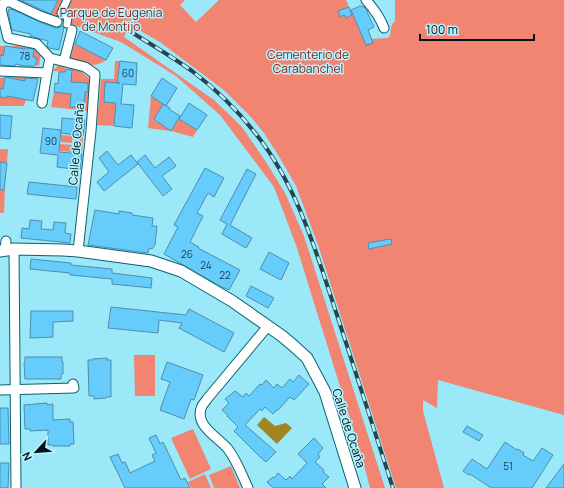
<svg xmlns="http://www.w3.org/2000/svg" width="564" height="488" font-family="Manrope,sans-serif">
  <rect width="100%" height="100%" fill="#9be8f8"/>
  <!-- green -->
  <path fill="#f18571" d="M58,0h127l-5,5 16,17 23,-22h127l5,12 3,-1 2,10 7,16 7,-2 2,4 15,-1 3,-2c1,-6 0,-11 5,-15v-21h169v415l-126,-35 -1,28 -14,-8v11l21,77h-48l-78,-243 -22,-59 -16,-28 -16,-25 -13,-16 -26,-26 -65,-49 -30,-17 -6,12 90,63 28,27 24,35 19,31 19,43 81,252h-15l-8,-31 -66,-212 -22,-58 -54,-72 -44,-39 -55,-34 -64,-23 -6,-4z
    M74,44l32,16c-12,9 -24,4 -37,-2z
    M0,46h26l-2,10 -10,-9 -9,-1 -2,10 -3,-1z
    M35,48l6,6 -2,12 -3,-1 1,-7 -4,-1z
    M115,61h5l-1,7 5,8 -6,-1 -1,8 -13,14v5l12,1 -2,23 -17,-1 4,-46h13z
    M65,64v8l-12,-1c3,-5 7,-6 12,-7z
    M74,68h3l13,11 -2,32 -37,-4 3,-15 17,2 -1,13h8v-3h6l1,-12h3v-8l-15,-2 -3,2 2,-15z
    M26,74l-3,17 -9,-2 2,-10 -11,-2 -2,12 -3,-1v-10z
    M7,96l19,3 -2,7h-24v-9l7,1z
    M151,96l12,8 -9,16 5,3 3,-5 4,9 5,4 8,-12 7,4 3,-4 2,7 6,4 -4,7 -22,-6 -23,-3z
    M61,135l12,1 -1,7 -11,-1z
    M76,135l7,1 -1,18 -8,-1z
    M60,144l12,1 -1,7 -11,-1z
    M0,149h8l-1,14 -7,-1z
    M0,186h5l-1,27h-4z
    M134,355h21v41h-20z
    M193,429l18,40 -21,10 -19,-41z
    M231,466l9,22h-26l-5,-13z
    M205,474l6,14h-20l-3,-6z"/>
  <!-- water -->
  <path fill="#a28420" d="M264,417l11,9 11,-3 6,5 -15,16 -20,-19z"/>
  <!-- building -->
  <path fill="#65ccfc" stroke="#508dab" d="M20,0h38l-7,14z
    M360,6l4,1 4,5h-1l7,15 -6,3 5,13 -7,2 -15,-35z
    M349,7l3,8 -6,3 -2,-3 -4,2 -2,-6z
    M9,9l5,1 24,11 17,7h3l4,-2 2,2 -5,22 -10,-2 -2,-2 1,-5 -18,-5 1,-2 -19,-4 -4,-18z
    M80,31l33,17 -7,12 -31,-16z
    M5,46l20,3v-1l9,1 -1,8 4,1 -2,8h-11l-8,-2 -1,2 -15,-1v-10l3,1z
    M120,61l17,2 -1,22 -13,-1 -2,20 13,1 -2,23 -18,-2 2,-23 -12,-1 1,-20 15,1h-3z
    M66,69l6,1 -1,12 17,1v9h-3l-1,12h-6v3h-8l1,-13 -17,-2 1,-9 3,1 1,-12h6z
    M5,77l20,4v-3l13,1 -5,22 -26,-5v2l-7,-1v-9l3,1z
    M162,78l15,10 -11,18 -15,-10z
    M189,103l18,12 -10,15 -18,-11z
    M163,104l7,4 -1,1 11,7 -9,15 -17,-12z
    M0,115l12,1 -2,23 -10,-1z
    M62,118l23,2 -2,16 -22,-3z
    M43,128l18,2 -2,22 23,2 -2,16 -23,-3 1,-12 -18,-2z
    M107,151l11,14 13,-10 7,9 -34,27 -7,-9 12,-10 -10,-14z
    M145,155l10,13 14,-11 7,9 -14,10 10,13 -9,7 -26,-34z
    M0,162l7,1 -3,27h-4z
    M205,168l19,10 -10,19 -6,-4 -11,20 6,3 -13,26 9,5 -1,1 42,22 -11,20 -9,-4 -56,-32 14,-27 -4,-2z
    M247,169l9,5 -26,51 22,13 -6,10 -24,-14 5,-10 -7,-4z
    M29,182l48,5 -1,12 -49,-5z
    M95,210l24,4v-3l13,2v2l21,3 -1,8h5l-2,19 -3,4 -3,-1 -1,5 -60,-8z
    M30,220l12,1 -1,8 12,1 1,-8 12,1 -1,10 6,1 -1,9 -49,-5 1,-10 7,1z
    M391,239l1,5 -23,5 -1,-6z
    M269,252l20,11 -8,17 -21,-11z
    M31,259l40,4v2l41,4v4l40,5 -1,10 -39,-4v-5l-42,-4v-2l-40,-4z
    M251,286l23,12 -6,10 -22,-12z
    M111,307l75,8 3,-6 45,24 -10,19 -45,-24 3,-5 -23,-3 -1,13 -50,-5z
    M31,311h42v10l-20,1v15l-23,1z
    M25,357h37v5h1v12h-2v5h-36l-1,-16 1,-1z
    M107,358v2h4v37h-5v1l-12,1v-3h-5l-1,-36h5v-1z
    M167,362l36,13 -9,25 -3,-1 -7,20 -24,-9 10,-28 -9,-3z
    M299,375l10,9 -15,16 -4,-3 -12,13h-1l-4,4 -8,-7 -3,4 -2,-2 -15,16 31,27 -10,10 -6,-5 -26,-26 4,-4 -11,-11 1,-1 -6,-5 7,-7 -4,-4 10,-8 8,6 3,-4 3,3 11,-12 2,1 4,-5 8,8 3,-4 5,4 8,-9 3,3z
    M47,403v2l6,-1v16l17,-1v3h3l1,22h-4v2h-17v-1h-5v-15l-18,1v-2h-5l-1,-24z
    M0,408h8l1,36h-9z
    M467,426l16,9 -4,6 -16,-9z
    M156,435l4,9 3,-2 18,38 4,-2 5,10h-65l-15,-31 8,-3 4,9 3,-1 5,11 25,-12 -3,-6 4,-2 -7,-15z
    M314,438l9,10 -5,6 2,3 -5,5 9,8 -1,2 6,5 -7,7 4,4h-53l-6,-6 6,-5 1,1 4,-5 8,7 4,-4 2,3 15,-16 -9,-9z
    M505,442l12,8 1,-1 6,4 -1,2 10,6 9,-13 11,7 -21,33h-41l-21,-14 -1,1 -6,-4 9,-12 15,10z
    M0,463h9l-1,25h-8z
    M564,464v24h-18z"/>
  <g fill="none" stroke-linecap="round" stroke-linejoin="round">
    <!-- pedestrian casing -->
    <g stroke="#066371" stroke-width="9">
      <path id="pedestrian" d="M67,0l-6,13 7,4 -1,7"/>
    </g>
    <!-- minor casing -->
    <g stroke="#066371" stroke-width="11">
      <path id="minor" d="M366,0c8,9 14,17 18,28
        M57,22l-17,-6 -30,-14h-4l-3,2 -2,5 7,29 29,6 13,14 35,9 10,7 -4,57 -13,120
        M64,61l8,-31
        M0,71l47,2
        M42,103l5,-30 3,-15
        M14,249l2,239
        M5,250l1,-9
        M0,390l74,-2 -1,-4
        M248,488c-6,-13 -11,-27 -20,-39 -10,-12 -35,-24 -26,-43 1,-2 4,-5 5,-7l61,-73"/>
    </g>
    <!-- tertiary casing -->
    <g stroke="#066371" stroke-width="13">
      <path id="tertiary" d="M0,251l14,-2 49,1 15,1 73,10 30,10 51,30 50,35 13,11 12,11 18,34 30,96"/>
    </g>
    <!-- pedestrian -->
    <use href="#pedestrian" stroke="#fff" stroke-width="7"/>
    <!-- minor -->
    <use href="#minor" stroke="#fff" stroke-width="9"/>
    <!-- tertiary -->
    <use href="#tertiary" stroke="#fff" stroke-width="11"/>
    <!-- rail casing -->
    <g stroke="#26464e" stroke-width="4">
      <path id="rail" d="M128,30c21,13 43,26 64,41 24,18 46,40 64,63 42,53 60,118 81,181 19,58 37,115 56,173"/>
    </g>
    <!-- rail -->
    <use href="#rail" stroke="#b7f3ff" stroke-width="2.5" stroke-dasharray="8" stroke-linecap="butt"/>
  </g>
  <g text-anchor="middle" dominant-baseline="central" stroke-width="3" stroke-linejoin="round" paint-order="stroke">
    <!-- number labels -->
    <g font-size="10" fill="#194050">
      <text x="25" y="56">78</text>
      <text x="128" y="73">60</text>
      <text x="51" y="141">90</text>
      <text x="187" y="254">26</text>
      <text x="206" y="265">24</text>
      <text x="225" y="275">22</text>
      <text x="508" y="466">51</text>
    </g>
    <!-- park labels -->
    <g font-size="12" fill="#8c2414" stroke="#b7f3ff">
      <text x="111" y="12">Parque de Eugenia<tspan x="111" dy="14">de Montijo</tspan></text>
      <text x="308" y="54">Cementerio de<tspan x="308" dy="14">Carabanchel</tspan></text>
    </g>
    <!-- street labels -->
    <g font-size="12" fill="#001217" stroke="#b7f3ff">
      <text transform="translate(76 144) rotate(-85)">Calle de Ocaña</text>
      <text transform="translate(349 428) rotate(72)">Calle de Ocaña</text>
    </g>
  </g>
  <!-- north arrow -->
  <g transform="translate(36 452) rotate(244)" stroke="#b7f3ff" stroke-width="3" paint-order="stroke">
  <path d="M0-3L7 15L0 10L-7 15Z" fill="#001217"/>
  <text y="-6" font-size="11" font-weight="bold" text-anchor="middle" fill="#001217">N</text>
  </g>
  <!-- scale -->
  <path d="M420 34v6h114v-6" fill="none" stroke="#001217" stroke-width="2"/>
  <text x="426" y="34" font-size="12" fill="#001217" stroke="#b7f3ff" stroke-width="3" paint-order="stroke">100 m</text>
</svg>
